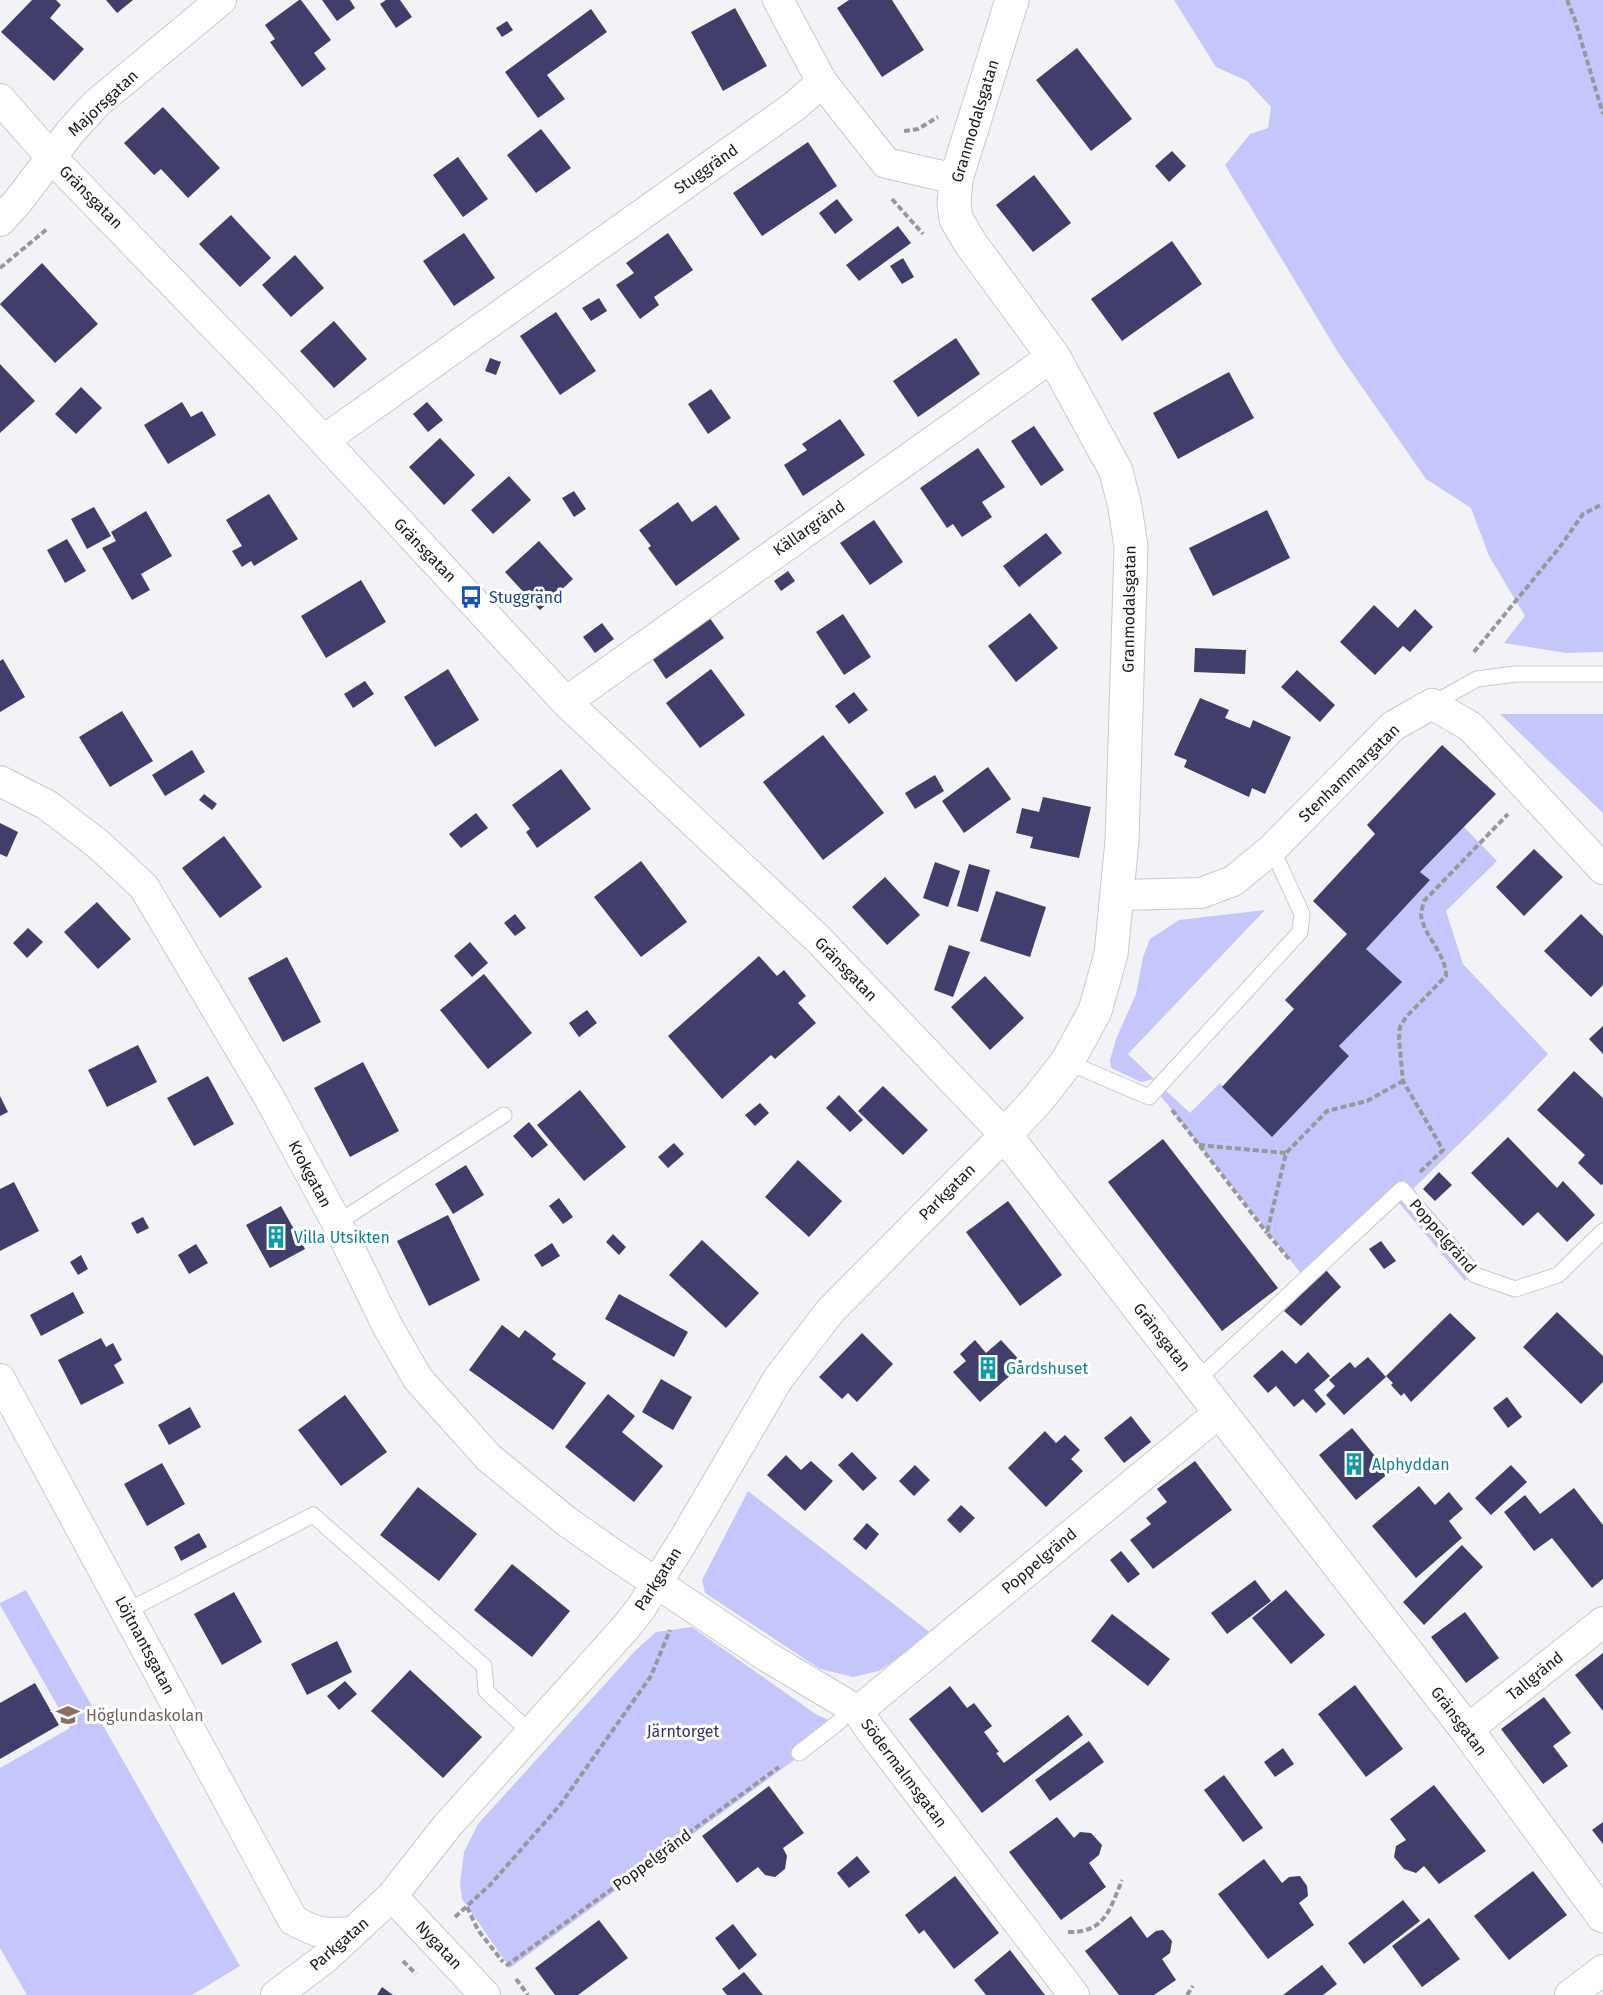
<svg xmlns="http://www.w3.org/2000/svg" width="1603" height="1995" font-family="'Fira Sans',sans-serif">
  <rect width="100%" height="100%" fill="#f3f3f7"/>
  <!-- green -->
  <path fill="#c5c6fb" d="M1174,0h429v652l-37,1 -62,-10 21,-27 -36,-60 -18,-48 -45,-29 -87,-125 -114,-189 25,-31 18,-6 3,-21 -24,-26 -31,-14z
    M1500,714h103v99z
    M1464,827l33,34 -51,50 17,53 85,90 -43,45 -92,90 67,78 -15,14 -66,-78 -89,82 -154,-195 4,-5 30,28 30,-30 52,53 77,-80 -10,-10 62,-64 -35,-33 64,-69 -10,-8z
    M1265,910l-137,144 26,25 -13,3 -30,-14 -1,-8 6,-21 20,-45 7,-37 7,-18 29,-19z
    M748,1491l184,143 -53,37 -26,6 -33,-8 -115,-76 -3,-13z
    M26,1590l214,376 -48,29h-165l-27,-47v-180l70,-40 -70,-123v-2z
    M692,1627l125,88 25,10 -332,243 -48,-69 -2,-16 4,-31 14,-28 158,-174 20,-18z"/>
  <!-- building -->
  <path fill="#403f6b" d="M32,0h24l5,5 -11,13 34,31 -30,32 -53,-49z
    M106,0h27l-16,13z
    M299,0h2l30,40 -17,13 12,16 -24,18 -32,-45 5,-3 -10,-14z
    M322,0h28l5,8 -18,13z
    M386,0h14l12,17 -16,11 -16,-24z
    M849,0h43l32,50 -42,27 -45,-69z
    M735,8l32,58 -44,25 -32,-59z
    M591,9l16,23 -60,43 18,24 -27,19 -33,-46z
    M507,21l6,9 -11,7 -6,-9z
    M1077,48l55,71 -41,32 -55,-71z
    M163,107l57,61 -32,30 -27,-29 -7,6 -30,-32z
    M541,129l30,39 -35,25 -29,-38z
    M808,142l29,44 -75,50 -29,-43z
    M1172,151l14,15 -17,16 -14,-16z
    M458,157l30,42 -25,18 -30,-42z
    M1034,175l37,48 -38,29 -37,-47z
    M837,199l16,21 -18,14 -16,-21z
    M231,215l40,43 -31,29 -41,-43z
    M898,226l13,17 -52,38 -13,-16z
    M464,233l31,45 -41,28 -31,-45z
    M668,233l25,37 -39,27 5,8 -19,14 -24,-34 18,-12 -8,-10z
    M1172,241l30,43 -80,57 -31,-42z
    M295,255l29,33 -33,29 -29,-32z
    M903,258l11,19 -12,7 -12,-18z
    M42,263l56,61 -43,39 -55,-59z
    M599,298l8,13 -16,10 -9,-13z
    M556,312l40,59 -36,24 -40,-59z
    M334,321l33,38 -33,29 -34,-37z
    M956,338l24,36 -62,43 -25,-36z
    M490,358l11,4 -5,13 -11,-4z
    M0,364l35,37 -35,32z
    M1229,372l25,46 -76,41 -25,-46z
    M81,387l21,21 -26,26 -21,-20z
    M711,389l20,29 -23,16 -20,-30z
    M182,402l9,15 11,-6 14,24 -48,29 -24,-39z
    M427,402l16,18 -15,12 -15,-18z
    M840,419l25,36 -62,41 -19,-31 23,-15 -5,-6z
    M1034,426l30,44 -23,16 -30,-45z
    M440,438l35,37 -31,30 -35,-38z
    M978,448l27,39 -23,15 10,15 -30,20 -9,-13 -6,4 -27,-40z
    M509,476l22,24 -38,34 -22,-24z
    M574,491l12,18 -12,8 -12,-19z
    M269,494l29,45 -44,27 -3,-5 -9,6 -10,-16 10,-5 -16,-26z
    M678,502l14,20 24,-17 24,34 -64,47 -28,-38 3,-2 -12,-16z
    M94,507l17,29 -24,13 -16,-30z
    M1267,510l23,48 -77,38 -24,-48z
    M146,511l26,45 -31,18 9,16 -18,10 -30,-52 14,-7 -5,-9z
    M874,520l29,42 -33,23 -30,-42z
    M1046,533l16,20 -43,34 -16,-21z
    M67,539l19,32 -21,12 -18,-33z
    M539,541l34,38 -33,31 -35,-38z
    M788,571l7,10 -14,10 -7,-10z
    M361,580l25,42 -60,36 -25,-42z
    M1374,605l24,23 17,-19 18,18 -23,25 -7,-6 -28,29 -35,-33z
    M1030,613l28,35 -42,34 -28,-36z
    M843,614l28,43 -27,18 -28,-43z
    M709,617l15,21 -58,41 -14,-21z
    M602,623l12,16 -19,14 -12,-16z
    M1195,648l51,2 -1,24 -51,-2z
    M3,659l22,38 -25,15v-51z
    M448,669l31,51 -44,27 -31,-50z
    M711,669l34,46 -45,33 -34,-45z
    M1297,670l38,35 -15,17 -39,-35z
    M365,681l9,13 -21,14 -9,-14z
    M854,692l14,18 -19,14 -14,-18z
    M1200,698l29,12 -4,8 25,10 3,-8 38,17 -26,57 -13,-6 -3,9 -65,-30 3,-7 -13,-5z
    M122,711l31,50 -43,26 -31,-50z
    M823,735l61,78 -61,47 -60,-78z
    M1442,745l54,49 -76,78 10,8 -64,69 36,33 -63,64 10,10 -77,81 -50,-50 72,-78 -9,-9 62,-66 -34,-33 62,-67 -8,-9z
    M192,750l13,22 -40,24 -13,-21z
    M988,767l23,32 -47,34 -22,-32z
    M561,769l30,40 -54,39 -11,-16 4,-3 -18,-24z
    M935,775l9,16 -29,18 -10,-16z
    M204,794l13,10 -5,6 -13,-10z
    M1043,797l48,10 -12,51 -49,-10 3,-11 -17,-4 6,-25 17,4z
    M476,813l12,15 -27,20 -12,-14z
    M0,823l18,9 -11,25 -7,-3z
    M224,836l38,51 -42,31 -38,-50z
    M1534,849l29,28 -39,39 -28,-29z
    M641,861l46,61 -46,35 -47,-60z
    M935,862l25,9 -12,36 -25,-9z
    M969,864l21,6 -12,42 -21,-6z
    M885,877l35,38 -33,30 -35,-38z
    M996,891l50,16 -16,50 -50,-16z
    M97,902l34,37 -33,30 -34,-37z
    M515,914l11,14 -11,8 -11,-13z
    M1581,914l22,22v49l-12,12 -47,-46z
    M28,928l15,14 -16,16 -14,-15z
    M470,942l18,21 -16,14 -18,-21z
    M949,945l21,7 -17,45 -19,-7z
    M759,956l18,20 7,-6 22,26 -8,7 18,20 -41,36 -4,-4 -49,44 -54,-63z
    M287,957l34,65 -38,20 -35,-64z
    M484,974l48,59 -44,36 -48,-59z
    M985,976l39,42 -34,32 -39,-43z
    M587,1010l10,13 -18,14 -10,-14z
    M1603,1026v28l-14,-15z
    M138,1045l19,37 -50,25 -19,-37z
    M363,1062l36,69 -49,26 -36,-69z
    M1574,1071l29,27v86l-2,1 -23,-22 7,-8 -48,-45z
    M208,1076l26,48 -40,22 -27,-48z
    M883,1086l45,44 -25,25 -45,-44z
    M580,1090l46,57 -42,34 -47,-56z
    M839,1095l24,25 -13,12 -24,-24z
    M0,1096l8,16 -8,4z
    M760,1103l9,10 -14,13 -10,-11z
    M529,1122l19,23 -16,13 -19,-22z
    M1508,1137l49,51 6,-7 32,34 -28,27 -29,-30 -15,14 -52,-53z
    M1163,1139l115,149 -56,43 -114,-149z
    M674,1143l10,11 -16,14 -10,-11z
    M798,1160l44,41 -33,36 -44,-40z
    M466,1165l18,30 -31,19 -18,-30z
    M1439,1172l13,13 -17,16 -12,-12z
    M14,1182l25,49 -39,20v-62z
    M559,1198l14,19 -10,7 -14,-18z
    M1008,1201l54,74 -42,31 -54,-74z
    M281,1206l24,43 -35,19 -24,-43z
    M448,1215l32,65 -51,26 -32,-65z
    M143,1217l6,11 -12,6 -6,-11z
    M613,1234l13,13 -7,8 -13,-13z
    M702,1240l57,53 -33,35 -57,-53z
    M1381,1241l15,20 -12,8 -15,-20z
    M552,1243l8,13 -18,11 -8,-12z
    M196,1244l12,19 -19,11 -11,-19z
    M81,1255l7,14 -10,6 -8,-13z
    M1326,1270l15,17 -40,39 -17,-15z
    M73,1292l11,21 -43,23 -11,-21z
    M619,1294l69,38 -14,25 -69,-38z
    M1557,1312l46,44v26l-22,22 -58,-57z
    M1450,1313l26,25 -65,64 -7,-9 -3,3 -10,-11 2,-2 -7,-7z
    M502,1325l17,13 6,-8 31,24 -4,5 34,24 -33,47 -84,-60z
    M862,1333l31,31 -36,38 -9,-9 -6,6 -23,-22z
    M101,1338l5,9 7,-4 9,17 -8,5 10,18 -43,22 -23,-45z
    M975,1340l11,13 15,-13 22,24 -43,38 -27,-30 13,-11 -6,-7z
    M1282,1350l14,14 12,-12 22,24 -16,14 12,14 -10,9 -13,-14 -9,8 -18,-21 -8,7 -15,-17z
    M1368,1357l18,20 -42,38 -18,-20 9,-9 -6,-6 21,-18 5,6z
    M661,1379l31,18 -19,33 -31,-18z
    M608,1394l27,22 -13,16 41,34 -29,36 -69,-55z
    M345,1395l42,57 -46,34 -43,-56z
    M1507,1397l15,20 -14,11 -15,-20z
    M190,1407l11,20 -32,18 -11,-20z
    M1131,1416l20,26 -27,21 -20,-25z
    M1352,1428l37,45 -33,27 -37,-45z
    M1045,1431l11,12 9,-8 15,15 -9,9 12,12 -37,36 -38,-39z
    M852,1452l25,26 -14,13 -25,-26z
    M786,1455l15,15 10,-9 22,20 -28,30 -38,-36z
    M1195,1461l37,49 -79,59 -23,-29 21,-16 -5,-6 21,-16 -10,-13z
    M162,1463l23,41 -38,22 -23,-42z
    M915,1465l15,15 -16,16 -15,-15z
    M1511,1465l16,17 -36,33 -16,-17z
    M1419,1486l16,19 14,-13 14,17 -14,12 13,17 -46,40 -44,-52z
    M418,1487l59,47 -38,47 -59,-46z
    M1574,1488l29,37v54l-11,9 -40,-50 -18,13 -30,-39 21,-17 15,19z
    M961,1505l14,13 -15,15 -13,-13z
    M867,1523l12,11 -13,16 -13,-11z
    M199,1533l8,14 -26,14 -7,-14z
    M1462,1545l21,22 -59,58 -21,-23z
    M1121,1551l19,23 -12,9 -18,-23z
    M512,1564l58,47 -38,46 -58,-47z
    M1255,1580l16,21 -44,33 -16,-21z
    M1286,1590l39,45 -34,29 -39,-46z
    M234,1592l28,50 -40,23 -28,-51z
    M1465,1612l34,46 -33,25 -35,-46z
    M1112,1614l58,45 -22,27 -57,-45z
    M337,1641l15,31 -45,23 -16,-31z
    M1603,1653v58l-28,-36z
    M410,1670l72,67 -39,41 -72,-67z
    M345,1681l12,13 -18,16 -12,-14z
    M35,1683l24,42 -59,34v-56z
    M1355,1685l48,64 -37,28 -48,-63z
    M950,1686l17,22 7,-5 18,23 -8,6 15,20 -3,1 8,10 64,-48 15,20 -101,78 -73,-94z
    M1544,1697l27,36 -18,13 15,20 -25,18 -42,-55z
    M1089,1741l15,21 -54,39 -15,-21z
    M1283,1748l11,16 -19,13 -11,-15z
    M1224,1775l39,53 -20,14 -39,-52z
    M1434,1785l52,66 -47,33 -15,-18 -8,7 -12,-4 -10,-12 2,-11 10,-6 -16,-21z
    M769,1786l35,47 -21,15 4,8 -2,13 -10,8 -10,-2 -7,-8 -21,16 -35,-47z
    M1057,1817l17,21 6,-6 11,1 11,12 -3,10 -10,8 17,24 -45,33 -52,-68z
    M1603,1822v22l-11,-14z
    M857,1856l13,16 -21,16 -12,-15z
    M1264,1859l18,24 7,-6 11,-1 7,10 1,10 -9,7 15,22 -46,34 -50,-65z
    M1533,1871l34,44 -58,45 -35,-44z
    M955,1876l44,57 -45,36 -30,-39 -5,4 -14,-19z
    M1403,1900l17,21 -56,43 -16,-21z
    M1131,1916l16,22 9,-7 7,-1 9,11 -2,12 -8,6 14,21 -22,15h-35l-34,-44z
    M1429,1918l31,41 -38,28 -30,-41z
    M599,1920l29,38 -50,37h-23l-20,-27z
    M733,1924l24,31 -18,15 -24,-32z
    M1010,1950l35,45h-59l-12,-15z
    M1322,1965l15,19 -14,11h-40z
    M744,1972l19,23h-36l-5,-6z
    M382,1987l11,8h-16z"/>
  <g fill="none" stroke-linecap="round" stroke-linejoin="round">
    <!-- lane casing -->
    <g stroke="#cacacd" stroke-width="17">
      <path id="lane" d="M1432,704l45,-25 38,-5h88
        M1067,1062l82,35 151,-165 2,-18 -30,-65
        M337,1223l167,-108
        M1196,1381l206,-192 73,86 40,14 43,-14 45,-44
        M127,1611l186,-96 171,151 2,25 45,42
        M799,1753l40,-31 13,-15"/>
    </g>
    <!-- street casing -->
    <g stroke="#cacacd" stroke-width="32">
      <path id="street" d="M778,0l44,82 64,81 70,16
        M0,99l51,58 234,242 281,303 252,237 187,196 -174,175 -53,69 -95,162 -42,67 -14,18 -180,200 -55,70 -68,63 -48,36
        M0,221l19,-21 52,-69 26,-28 124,-103
        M324,440l471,-334 27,-24
        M566,702l487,-346
        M0,781l47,24 51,39 46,43 126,212 67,124 51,104 30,52 71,79 77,63 50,35 150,100 92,55 11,17 205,267
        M1118,895l83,-2 32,-12 39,-32 121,-123 39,-22 39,23 132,142
        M0,1379l293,541c24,14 33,14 60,12
        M858,1711l362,-299
        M1467,1730l136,-108
        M392,1896l93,99
        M1570,1995l33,-25"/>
    </g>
    <!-- secondary casing -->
    <g stroke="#cacacd" stroke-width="35">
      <path id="secondary" d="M1012,0l-56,179 -2,25 2,15 15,25 82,112 63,115 9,36 6,40 -9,294 -11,113 -16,57 -28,51 -28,36 -34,37 462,595 136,186"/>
    </g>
    <!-- path -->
    <path stroke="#98989b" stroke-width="4" stroke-dasharray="6 3" stroke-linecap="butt" d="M1567,0l8,20 28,94
      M904,131l14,-2 20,-12
      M892,199l31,35
      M0,268l47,-39
      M1474,652l85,-104 24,-34 20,-10
      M1172,1110l95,123
      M1199,1145l87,8
      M1420,1172l23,-22 -40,-69 -4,-42 1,-12 6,-10 40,-41c0,-23 -22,-39 -25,-61 0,-4 2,-10 3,-14l84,-87
      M1289,1259l-22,-26 19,-80 41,-42 40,-10 36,-20
      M467,1907l11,23 25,32
      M455,1917l35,-32 70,-80 91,-129 19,-46
      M1068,1932c37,1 42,-23 54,-52
      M403,1961l13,13
      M506,1966l273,-199
      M516,1979l12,16
      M1187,1995l6,-9"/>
    <!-- lane -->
    <use href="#lane" stroke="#fff" stroke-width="15"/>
    <!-- street -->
    <use href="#street" stroke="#fff" stroke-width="30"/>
    <!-- secondary -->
    <use href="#secondary" stroke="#fff" stroke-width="33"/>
  </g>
  <!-- icons -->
  <defs>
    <g id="bus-bare" transform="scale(1.8)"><path d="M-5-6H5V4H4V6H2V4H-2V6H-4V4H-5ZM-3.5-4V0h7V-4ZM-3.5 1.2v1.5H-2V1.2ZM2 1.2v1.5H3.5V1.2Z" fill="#1a4fb4" stroke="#fff" stroke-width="2.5" paint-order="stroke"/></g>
    <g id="building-bare" transform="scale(1.8)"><path d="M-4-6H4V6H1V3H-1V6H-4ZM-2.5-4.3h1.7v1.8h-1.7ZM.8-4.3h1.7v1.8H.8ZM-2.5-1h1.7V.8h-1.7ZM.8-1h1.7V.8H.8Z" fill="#0f9aa8" stroke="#fff" stroke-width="2.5" paint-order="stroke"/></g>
    <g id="school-bare" transform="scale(1.8)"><path d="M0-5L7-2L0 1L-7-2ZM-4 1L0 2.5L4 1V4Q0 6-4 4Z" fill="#8d6e63" stroke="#fff" stroke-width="2.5" paint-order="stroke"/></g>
  </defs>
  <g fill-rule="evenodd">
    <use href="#bus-bare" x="471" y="597"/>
    <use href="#building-bare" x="276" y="1237"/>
    <use href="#building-bare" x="988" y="1368"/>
    <use href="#building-bare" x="1354" y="1464"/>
    <use href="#school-bare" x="68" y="1715"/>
  </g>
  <g text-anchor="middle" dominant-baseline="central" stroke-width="6" stroke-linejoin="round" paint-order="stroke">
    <!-- street labels -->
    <g font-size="16" fill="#1a1a1c" stroke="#fff">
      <text transform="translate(103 103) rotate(-43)">Majorsgatan</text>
      <text transform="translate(975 121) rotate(-73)">Granmodalsgatan</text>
      <text transform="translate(706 169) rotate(-35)">Stuggränd</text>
      <text transform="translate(91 197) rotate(45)">Gränsgatan</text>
      <text transform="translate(809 528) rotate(-35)">Källargränd</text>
      <text transform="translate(425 550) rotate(46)">Gränsgatan</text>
      <text transform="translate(1129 609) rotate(-89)">Granmodalsgatan</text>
      <text transform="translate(1349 773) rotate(-44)">Stenhammargatan</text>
      <text transform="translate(846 969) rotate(46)">Gränsgatan</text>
      <text transform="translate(310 1174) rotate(62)">Krokgatan</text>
      <text transform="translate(947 1192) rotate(-45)">Parkgatan</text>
      <text transform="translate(1443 1236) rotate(49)">Poppelgränd</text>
      <text transform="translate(1162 1337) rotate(52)">Gränsgatan</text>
      <text transform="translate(1039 1561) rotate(-40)">Poppelgränd</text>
      <text transform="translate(658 1579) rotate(-57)">Parkgatan</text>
      <text transform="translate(145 1645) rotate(62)">Löjtnantsgatan</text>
      <text transform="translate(1535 1676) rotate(-39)">Tallgränd</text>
      <text transform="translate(1459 1721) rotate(53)">Gränsgatan</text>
      <text transform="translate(904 1773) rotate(53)">Södermalmsgatan</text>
      <text transform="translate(652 1860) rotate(-36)">Poppelgränd</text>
      <text transform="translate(339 1944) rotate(-41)">Parkgatan</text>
      <text transform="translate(439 1945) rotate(47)">Nygatan</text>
    </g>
    <!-- transit labels -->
    <g font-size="16" fill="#164399" stroke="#fff" text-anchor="start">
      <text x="489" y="597">Stuggränd</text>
    </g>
    <!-- culture labels -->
    <g font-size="16" fill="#0d838f" stroke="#fff" text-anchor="start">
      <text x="294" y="1237">Villa Utsikten</text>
      <text x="1006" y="1368">Gårdshuset</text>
      <text x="1372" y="1464">Alphyddan</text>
    </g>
    <!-- education labels -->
    <g font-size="16" fill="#785e54" stroke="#fff" text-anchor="start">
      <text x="86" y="1715">Höglundaskolan</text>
    </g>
    <!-- park labels -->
    <g font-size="16" fill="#36306e" stroke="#fff">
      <text x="683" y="1731">Järntorget</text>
    </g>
  </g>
</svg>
